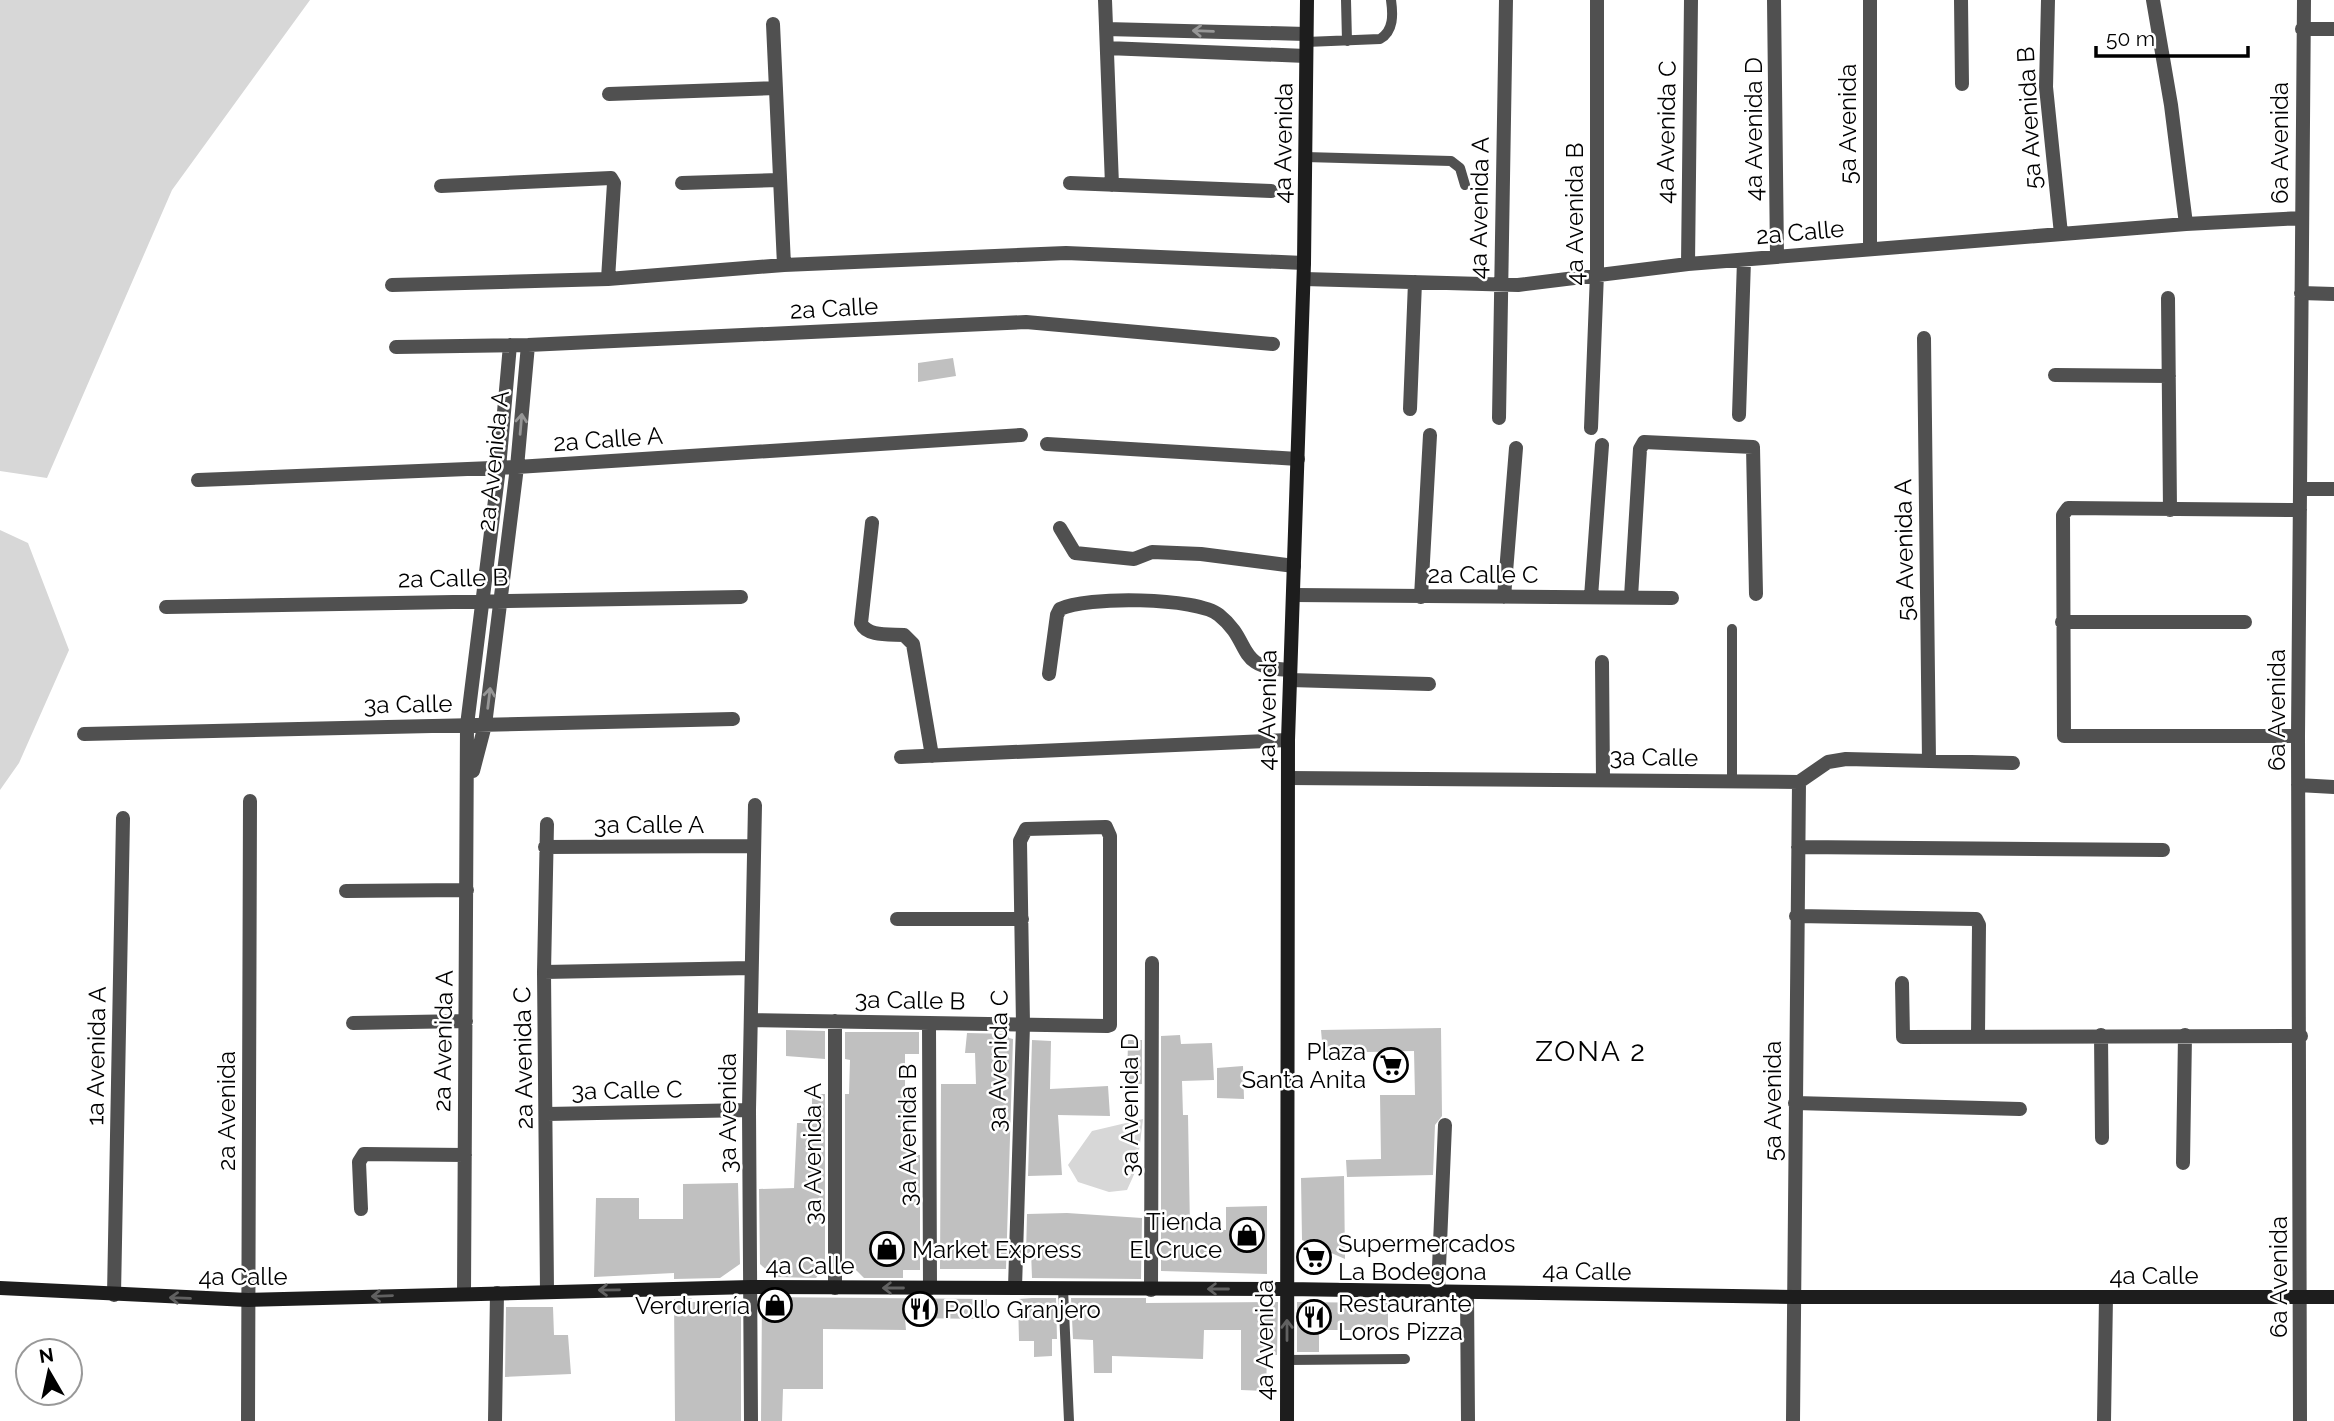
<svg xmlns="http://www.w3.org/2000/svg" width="2334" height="1421" font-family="Raleway,sans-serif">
  <rect width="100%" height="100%" fill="#fff"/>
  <!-- green -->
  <path fill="#d7d7d7" d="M0,0h310l-138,190 -125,288 -47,-7z
    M0,530l28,13 41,107 -50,113 -19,27z
    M1143,1119l-6,49 -10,22 -18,2 -31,-10 -10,-17 24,-34z"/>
  <!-- building -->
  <path fill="#c0c0c0" d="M953,358l3,18 -38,6v-19z
    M1441,1028l1,88 -7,9 -2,50 -86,2 -1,-17 35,-1 -1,-64h35l-1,-44 -91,2 -2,-23z
    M786,1030l39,1v28l-39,-3z
    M845,1032h74v22h-14v43h6l-4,57 13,1v115h-17v8h-39l-19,-19v-165h4l1,-34 -5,-1z
    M967,1033l42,1v4l4,1 -7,230h-66l1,-185h35l-1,-31h-10z
    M1180,1035l1,9 31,-1 2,37 -32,1 1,34h5l2,113 36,2v-23l41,-1v68l-106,-3v-235z
    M1032,1040l19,1 -1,48 58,-3 2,30 -52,-1 4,60 -34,1z
    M1128,1040h14v44l-15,1z
    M1243,1066l1,33 -27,-1v-30z
    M812,1094h13v173l-9,11 -42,-1 -14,-13 -1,-75 35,-1 3,-65h15z
    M1344,1176l1,83 -43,-19 -1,-62z
    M738,1183l2,81 -20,14 -46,1v-6l-80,4 2,-79h43v21h44v-35z
    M1067,1213l75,5 -1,61 -109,-1 -1,-27 -5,4 1,-41z
    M762,1297l225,2v20l-82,-1 1,12 -83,-1v60h-40l-1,32h-21z
    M692,1298l-5,4h54v119h-66l-1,-122z
    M1032,1298h24l1,41h-5v17l-18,1v-16h-15l-1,-42z
    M1071,1298h75v5l132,-1 -1,53h-10l-1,36 -25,-1v-60h-37l-1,29 -91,-3v17h-18l-1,-33 -20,-1z
    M1297,1302l91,1v27h-69v22h-22z
    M506,1307h47l1,28h14l3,39 -66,3z"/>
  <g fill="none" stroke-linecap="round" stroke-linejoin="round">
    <!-- lane -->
    <path stroke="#505050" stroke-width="10" d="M1346,0l1,41
      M1306,42l74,-3c14,-8 13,-25 11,-39
      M1305,157l146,4 9,7 5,17
      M1732,629v152
      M1063,1289l6,132
      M1287,1360l118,-1"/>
    <!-- street -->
    <path stroke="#505050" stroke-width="14" d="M1105,0l7,185
      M1774,0l3,257
      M1961,0l1,84
      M2048,0l-2,87 15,147
      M2153,0l18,105 15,119
      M773,24l11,241
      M1106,29l200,5
      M2302,29h32
      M1107,48l199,8
      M609,94l167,-6
      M682,183l97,-3
      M1070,183l201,8
      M441,186l170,-8 3,5 -6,96
      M1870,248v-248
      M1688,264l3,-264
      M1304,279l214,6 170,-21 498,-40 116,-6
      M392,285l216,-6 176,-14 282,-12 238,10
      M2301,293l33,1
      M2168,298l2,212
      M1924,338l5,423
      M396,347l132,-2 498,-23 247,22
      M2055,375l114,1
      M1410,409l5,-127
      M1739,415l5,-155
      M1499,418l7,-418
      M1591,428l6,-155v-273
      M1047,444l251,15
      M198,480l319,-13 504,-32
      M2300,489h34
      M872,523l-11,100c6,14 29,11 43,12l9,9 19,112
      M1060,528l15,25 59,6 18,-7 49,2 93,12
      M1293,595l379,3
      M1421,597l9,-162
      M1504,597l12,-149
      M1591,597l11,-152
      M1631,597l9,-148 4,-7 109,5 3,147
      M166,607l575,-10
      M2062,622h183
      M1602,662l1,118
      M1049,674l8,-59 3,-6c25,-13 137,-12 159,6 35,28 14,53 71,55
      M1290,680l139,4
      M84,734l649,-15
      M2298,736h-234l-1,-221 5,-7 232,2
      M901,757l387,-17
      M473,771l12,-46 32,-258 11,-122
      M1288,778l511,4 29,-20 18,-3 167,4
      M2298,785l36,2
      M547,824l-3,148 3,319
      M545,847l209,-1
      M1798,847l365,3
      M346,891l121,-1
      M1796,916l180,3 3,6 -1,110
      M897,919h125
      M544,972l207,-4
      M1902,983l1,54 398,-1
      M751,1020c119,2 237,4 356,6l3,-1v-189l-4,-9 -80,2 -6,12 3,184 -8,263
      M835,1021v267
      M353,1023l113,-2
      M929,1023l1,265
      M2101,1035l1,103
      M1795,1103l225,6
      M547,1114l202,-4
      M2183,1163l2,-128
      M361,1209l-2,-47 5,-8 101,1
      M1151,1290l1,-327
      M1438,1291l7,-166
      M1467,1292l1,129
      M464,1294l3,-569 32,-257 11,-123
      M114,1295l9,-477
      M248,1421l2,-620
      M495,1421l2,-128
      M751,1421l-2,-311 6,-305
      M1793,1421l6,-639
      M2104,1421l2,-124
      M2300,1421l-2,-685 6,-736"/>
    <!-- secondary -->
    <path stroke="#1d1d1d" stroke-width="14" d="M0,1288l248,12 503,-13 536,2 507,8h540
      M1287,1421l1,-681 16,-477 3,-263"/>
  </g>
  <!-- one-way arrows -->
  <defs><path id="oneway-shaft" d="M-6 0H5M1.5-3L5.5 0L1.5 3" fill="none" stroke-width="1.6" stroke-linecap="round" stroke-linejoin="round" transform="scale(1.75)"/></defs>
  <g stroke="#969696">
    <use href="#oneway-shaft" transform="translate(1203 31) rotate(-178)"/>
    <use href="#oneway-shaft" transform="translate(521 424) rotate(-85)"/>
    <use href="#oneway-shaft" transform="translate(489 698) rotate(-83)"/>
  </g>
  <g stroke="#616161">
    <use href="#oneway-shaft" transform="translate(893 1288) rotate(-180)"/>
    <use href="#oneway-shaft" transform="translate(1218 1289) rotate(180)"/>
    <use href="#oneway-shaft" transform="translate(609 1290) rotate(179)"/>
    <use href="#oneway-shaft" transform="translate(382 1296) rotate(178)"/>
    <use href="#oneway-shaft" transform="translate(180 1298) rotate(-178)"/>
    <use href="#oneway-shaft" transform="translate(1287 1330) rotate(-90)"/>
  </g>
  <!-- icons -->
  <defs>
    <g id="supermarket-ring" transform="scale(1.75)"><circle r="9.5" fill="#fff" stroke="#000" stroke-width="1.5"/><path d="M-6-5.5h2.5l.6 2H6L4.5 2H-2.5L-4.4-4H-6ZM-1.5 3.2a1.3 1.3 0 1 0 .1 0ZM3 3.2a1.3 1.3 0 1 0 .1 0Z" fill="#000"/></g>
    <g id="shop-ring" transform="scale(1.75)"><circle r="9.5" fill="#fff" stroke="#000" stroke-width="1.5"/><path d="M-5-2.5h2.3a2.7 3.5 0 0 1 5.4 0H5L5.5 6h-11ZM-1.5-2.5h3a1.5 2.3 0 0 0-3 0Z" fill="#000"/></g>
    <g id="restaurant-ring" transform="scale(1.75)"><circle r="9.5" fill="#fff" stroke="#000" stroke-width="1.5"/><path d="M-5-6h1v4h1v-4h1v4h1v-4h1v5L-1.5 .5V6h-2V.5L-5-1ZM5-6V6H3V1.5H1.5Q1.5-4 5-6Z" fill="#000"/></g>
  </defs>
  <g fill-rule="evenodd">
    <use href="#supermarket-ring" x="1391" y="1065"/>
    <use href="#shop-ring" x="1247" y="1235"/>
    <use href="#shop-ring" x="887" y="1249"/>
    <use href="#supermarket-ring" x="1314" y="1257"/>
    <use href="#shop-ring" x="775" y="1305"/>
    <use href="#restaurant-ring" x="920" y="1309"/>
    <use href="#restaurant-ring" x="1314" y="1317"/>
  </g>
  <g text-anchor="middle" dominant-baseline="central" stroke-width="5" stroke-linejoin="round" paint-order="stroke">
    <!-- street labels -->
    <g font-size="24" fill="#000" stroke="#fff">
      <text transform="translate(2029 118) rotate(-93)">5a Avenida B</text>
      <text transform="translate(1847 124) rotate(-90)">5a Avenida</text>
      <text transform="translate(1753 129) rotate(-90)">4a Avenida D</text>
      <text transform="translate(1666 132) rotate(-89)">4a Avenida C</text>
      <text transform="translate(1283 143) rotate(-89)">4a Avenida</text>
      <text transform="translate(2279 143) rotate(-90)">6a Avenida</text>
      <text transform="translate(1479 208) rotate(-89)">4a Avenida A</text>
      <text transform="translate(1574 214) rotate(-90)">4a Avenida B</text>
      <text transform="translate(1800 232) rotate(-5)">2a Calle</text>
      <text transform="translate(834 308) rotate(-3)">2a Calle</text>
      <text transform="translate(608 439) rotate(-4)">2a Calle A</text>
      <text transform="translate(493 461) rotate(-84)">2a Avenida A</text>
      <text transform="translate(1904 550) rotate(-91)">5a Avenida A</text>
      <text x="1483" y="574">2a Calle C</text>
      <text transform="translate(453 578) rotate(-1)">2a Calle B</text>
      <text transform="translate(408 704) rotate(-1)">3a Calle</text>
      <text transform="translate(1267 710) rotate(-89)">4a Avenida</text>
      <text transform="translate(2276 710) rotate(-90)">6a Avenida</text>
      <text transform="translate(1654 757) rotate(1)">3a Calle</text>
      <text x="649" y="824">3a Calle A</text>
      <text transform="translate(910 1000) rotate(1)">3a Calle B</text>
      <text transform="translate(443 1041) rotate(-89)">2a Avenida A</text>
      <text transform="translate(96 1056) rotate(-89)">1a Avenida A</text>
      <text transform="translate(523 1058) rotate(-91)">2a Avenida C</text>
      <text transform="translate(998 1061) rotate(-89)">3a Avenida C</text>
      <text transform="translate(627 1090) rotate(-1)">3a Calle C</text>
      <text transform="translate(1772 1101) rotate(-90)">5a Avenida</text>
      <text transform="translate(1129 1105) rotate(-90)">3a Avenida D</text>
      <text transform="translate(226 1111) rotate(-90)">2a Avenida</text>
      <text transform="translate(727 1113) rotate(-90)">3a Avenida</text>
      <text transform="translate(907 1135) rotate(-90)">3a Avenida B</text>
      <text transform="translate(812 1154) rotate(-90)">3a Avenida A</text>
      <text x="810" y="1265">4a Calle</text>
      <text transform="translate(1587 1271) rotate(1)">4a Calle</text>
      <text x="2154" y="1275">4a Calle</text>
      <text x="243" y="1276">4a Calle</text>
      <text transform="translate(2278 1277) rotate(-90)">6a Avenida</text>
      <text transform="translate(1264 1340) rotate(-90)">4a Avenida</text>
    </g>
    <!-- poi labels -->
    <g font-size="24" fill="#000" stroke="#fff" text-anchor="start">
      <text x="1366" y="1051" text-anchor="end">Plaza<tspan x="1366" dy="28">Santa Anita</tspan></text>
      <text x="1222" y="1221" text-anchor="end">Tienda<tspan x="1222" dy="28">El Cruce</tspan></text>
      <text x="1338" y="1243">Supermercados<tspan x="1338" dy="28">La Bodegona</tspan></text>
      <text x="912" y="1249">Market Express</text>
      <text x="1338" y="1303">Restaurante<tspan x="1338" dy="28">Loros Pizza</tspan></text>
      <text x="750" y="1305" text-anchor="end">Verdurería</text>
      <text x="944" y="1309">Pollo Granjero</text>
    </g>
    <!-- quarter labels -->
    <g font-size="28" letter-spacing="2" fill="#000" stroke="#fff">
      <text x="1591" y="1051">ZONA 2</text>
    </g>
  </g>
  <!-- north arrow -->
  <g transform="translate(49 1372) rotate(351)"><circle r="33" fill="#ffffff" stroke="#999999" stroke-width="2"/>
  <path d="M0-5L12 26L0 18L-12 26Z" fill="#000000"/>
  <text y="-10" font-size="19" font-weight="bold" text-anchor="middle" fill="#000000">N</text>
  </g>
  <!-- scale -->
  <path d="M2096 46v10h152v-10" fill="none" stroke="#000000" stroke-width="3.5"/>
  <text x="2106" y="46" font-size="21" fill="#000000" stroke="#ffffff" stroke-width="5" paint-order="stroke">50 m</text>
</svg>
